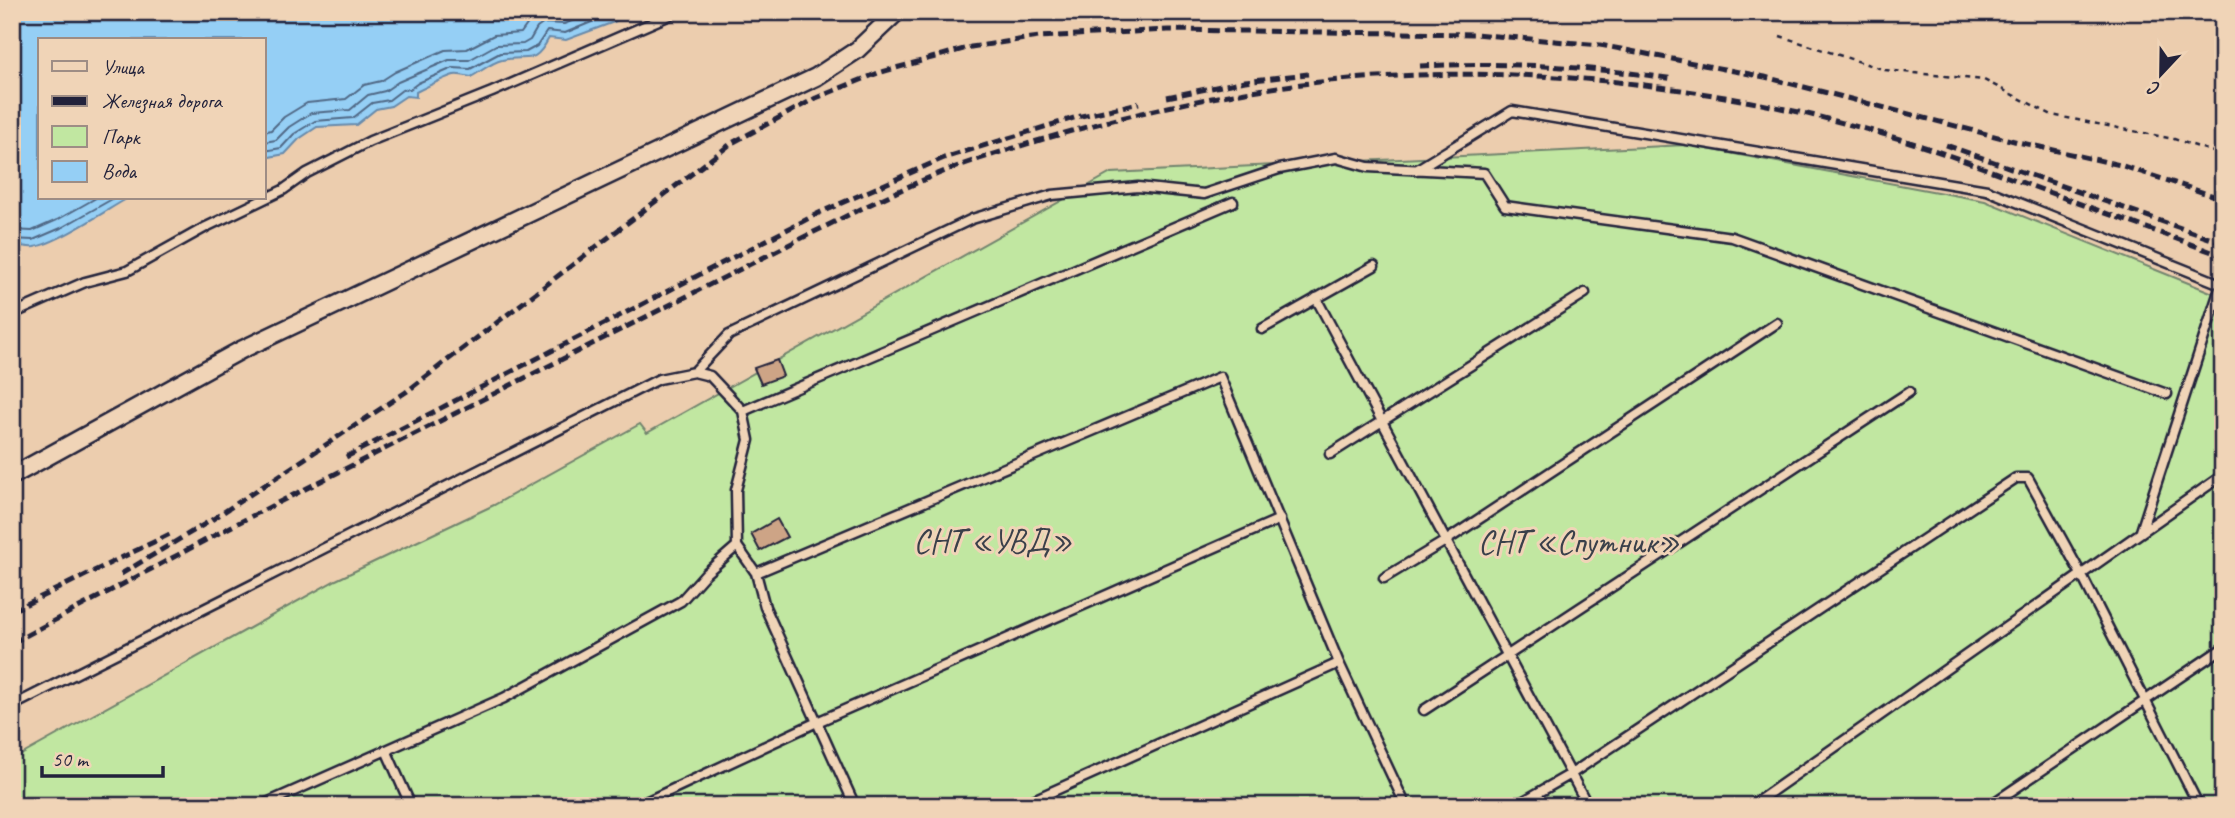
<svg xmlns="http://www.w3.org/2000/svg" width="2235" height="818" font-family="Caveat,sans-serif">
  <rect width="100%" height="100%" fill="#eccdae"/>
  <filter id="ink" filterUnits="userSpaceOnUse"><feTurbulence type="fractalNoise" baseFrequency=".0143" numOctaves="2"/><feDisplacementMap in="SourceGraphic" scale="14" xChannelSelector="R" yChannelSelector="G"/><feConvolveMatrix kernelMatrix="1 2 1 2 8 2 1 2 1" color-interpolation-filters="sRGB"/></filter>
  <g filter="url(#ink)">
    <!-- green -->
    <path fill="#c1e7a1" stroke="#72846e" stroke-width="2" d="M1686,145l299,56 238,96v509h-2211v-46l324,-180 158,-75 146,-81 7,9 464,-260z"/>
    <!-- water -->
    <path fill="#95cff5" stroke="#678aab" stroke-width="2" d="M12,12h616l-14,10 -48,18 -17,-2c-16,30 -22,16 -47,22 -10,2 -22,12 -31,17 -5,-1 -12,-3 -17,-2 -7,2 -32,14 -38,17v5l-10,-1 -15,10 -15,3 -20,16 -39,2 -18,12 -14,15 -21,4v-118h-224v158h88c-23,13 -70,45 -94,49 -8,1 -14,-3 -22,0z"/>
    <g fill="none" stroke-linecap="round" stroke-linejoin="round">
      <!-- shore -->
      <path stroke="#506785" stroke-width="2" d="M264,132l7,-2 13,-13 23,-14 39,-4 18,-14 17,-4 14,-9 50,-22 22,-1 27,-14 27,-2 10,-14 13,-7
        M264,142l12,-2 13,-13 22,-14 39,-3 18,-15 17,-4 13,-9 51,-22h20l27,-15 27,-1 7,-4 7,-12 7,-5 20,1 31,-12
        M264,151l17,-3 13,-14 21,-13 38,-3 19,-15 17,-3 13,-10 8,-1 8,-6 35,-15 17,1 30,-16 26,-1 11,-6 10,-15 18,2 51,-21
        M12,230l20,1 25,-11 39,-22
        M12,239l21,1 28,-12 53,-30"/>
    </g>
    <!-- building -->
    <path fill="#cda486" stroke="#22223b" stroke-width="2" d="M777,360l6,16 -22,8 -7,-16z
      M777,519l10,18 -27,14 -9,-17z"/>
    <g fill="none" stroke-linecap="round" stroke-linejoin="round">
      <!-- lane casing -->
      <g stroke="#22223b" stroke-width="13">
        <path id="lane" d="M1416,170l96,-59 475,79 236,95
          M1316,298l272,508
          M12,314l73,-32 42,-11 79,-44 77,-37 24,-17 63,-32 122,-49 185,-80
          M1262,329l112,-63
          M694,372l16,4 33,35 6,29 -13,50 1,56 19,27 9,34 90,199
          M743,411l490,-209
          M1330,454l255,-161
          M2141,531l80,-246
          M756,573l464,-196 119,286 67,143
          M1384,578l63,-38 330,-217
          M12,706l647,-327 35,-7 35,-37 243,-116 80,-24 86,-8 66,7 75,-25 57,-11 32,9 116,6 21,33 227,31 435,157
          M1424,710l485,-318
          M386,750l25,56
          M260,806l244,-108 177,-97 25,-28 31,-27
          M637,806l180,-84 463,-203
          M1020,806l319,-143
          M1515,806l56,-32 445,-296h12l53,96 118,232
          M1751,806l472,-331
          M1989,806l234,-158
          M2222,806l1,-1"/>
      </g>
      <!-- street casing -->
      <g stroke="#22223b" stroke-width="21">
        <path id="street" d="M12,476l229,-126 575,-273 41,-27 40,-38"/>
      </g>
      <!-- path -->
      <path stroke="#22223b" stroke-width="2.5" stroke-dasharray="5 5" stroke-linecap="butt" d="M1780,36l105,34 99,10 68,35 122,24 49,16"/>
      <!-- lane -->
      <use href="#lane" stroke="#f0d4b7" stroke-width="8"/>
      <!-- street -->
      <use href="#street" stroke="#f0d4b7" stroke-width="16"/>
      <!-- rail -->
      <path stroke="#22223b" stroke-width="5" stroke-dasharray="10 5" stroke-linecap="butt" d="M1420,66c87,-4 168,0 254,13
        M1167,97l78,-16 63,-7
        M1946,145l277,98
        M346,457l473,-244 125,-55 133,-41 62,-14
        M121,574l89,-53 196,-129 326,-249 84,-45 62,-25 93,-26 68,-10 129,-7 306,4 126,11 165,32 253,65 102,23 103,34
        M12,611l160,-78
        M12,643l224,-119 572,-289c55,-27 110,-56 168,-75 86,-28 175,-52 264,-67 211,-36 438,-19 643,41 49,14 98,33 146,51 65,24 129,47 194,71"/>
    </g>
  </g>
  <g text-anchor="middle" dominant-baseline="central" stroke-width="6" stroke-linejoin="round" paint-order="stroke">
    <!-- park labels -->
    <g font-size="33" fill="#3a404a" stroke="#f0d4b7">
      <text x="993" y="541">СНТ «УВД»</text>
      <text x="1579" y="542">СНТ «Спутник»</text>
    </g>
  </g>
  <!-- margin -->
  <rect width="2235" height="818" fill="none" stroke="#f0d4b7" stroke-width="42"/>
  <rect x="21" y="21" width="2193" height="776" fill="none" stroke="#22223b" stroke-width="2.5" filter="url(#ink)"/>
  <!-- legend -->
  <rect x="38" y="38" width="228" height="161" fill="#f0d4b7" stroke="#9e8d85" stroke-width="2"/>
  <rect x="52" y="61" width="35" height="10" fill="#f0d4b7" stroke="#9e8d85" stroke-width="2"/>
  <text x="102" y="74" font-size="21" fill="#22223b">Улица</text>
  <rect x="52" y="96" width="35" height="10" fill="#22223b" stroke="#9e8d85" stroke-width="2"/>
  <text x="102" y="108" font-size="21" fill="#22223b">Железная дорога</text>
  <rect x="52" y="126" width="35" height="21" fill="#c1e7a1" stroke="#9e8d85" stroke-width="2"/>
  <text x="102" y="144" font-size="21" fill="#22223b">Парк</text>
  <rect x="52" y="161" width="35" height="21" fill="#95cff5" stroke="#9e8d85" stroke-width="2"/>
  <text x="102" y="178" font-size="21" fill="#22223b">Вода</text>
  <!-- north arrow -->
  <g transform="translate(2161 74) rotate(202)" stroke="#f0d4b7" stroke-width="5" paint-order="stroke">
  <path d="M0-5L12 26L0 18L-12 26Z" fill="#22223b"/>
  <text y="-10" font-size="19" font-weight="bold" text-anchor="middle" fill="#22223b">С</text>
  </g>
  <!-- scale -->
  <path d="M42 766v10h121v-10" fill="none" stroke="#22223b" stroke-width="3.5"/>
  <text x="52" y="766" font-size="21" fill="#22223b" stroke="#f0d4b7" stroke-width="5" paint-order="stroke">50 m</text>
</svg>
